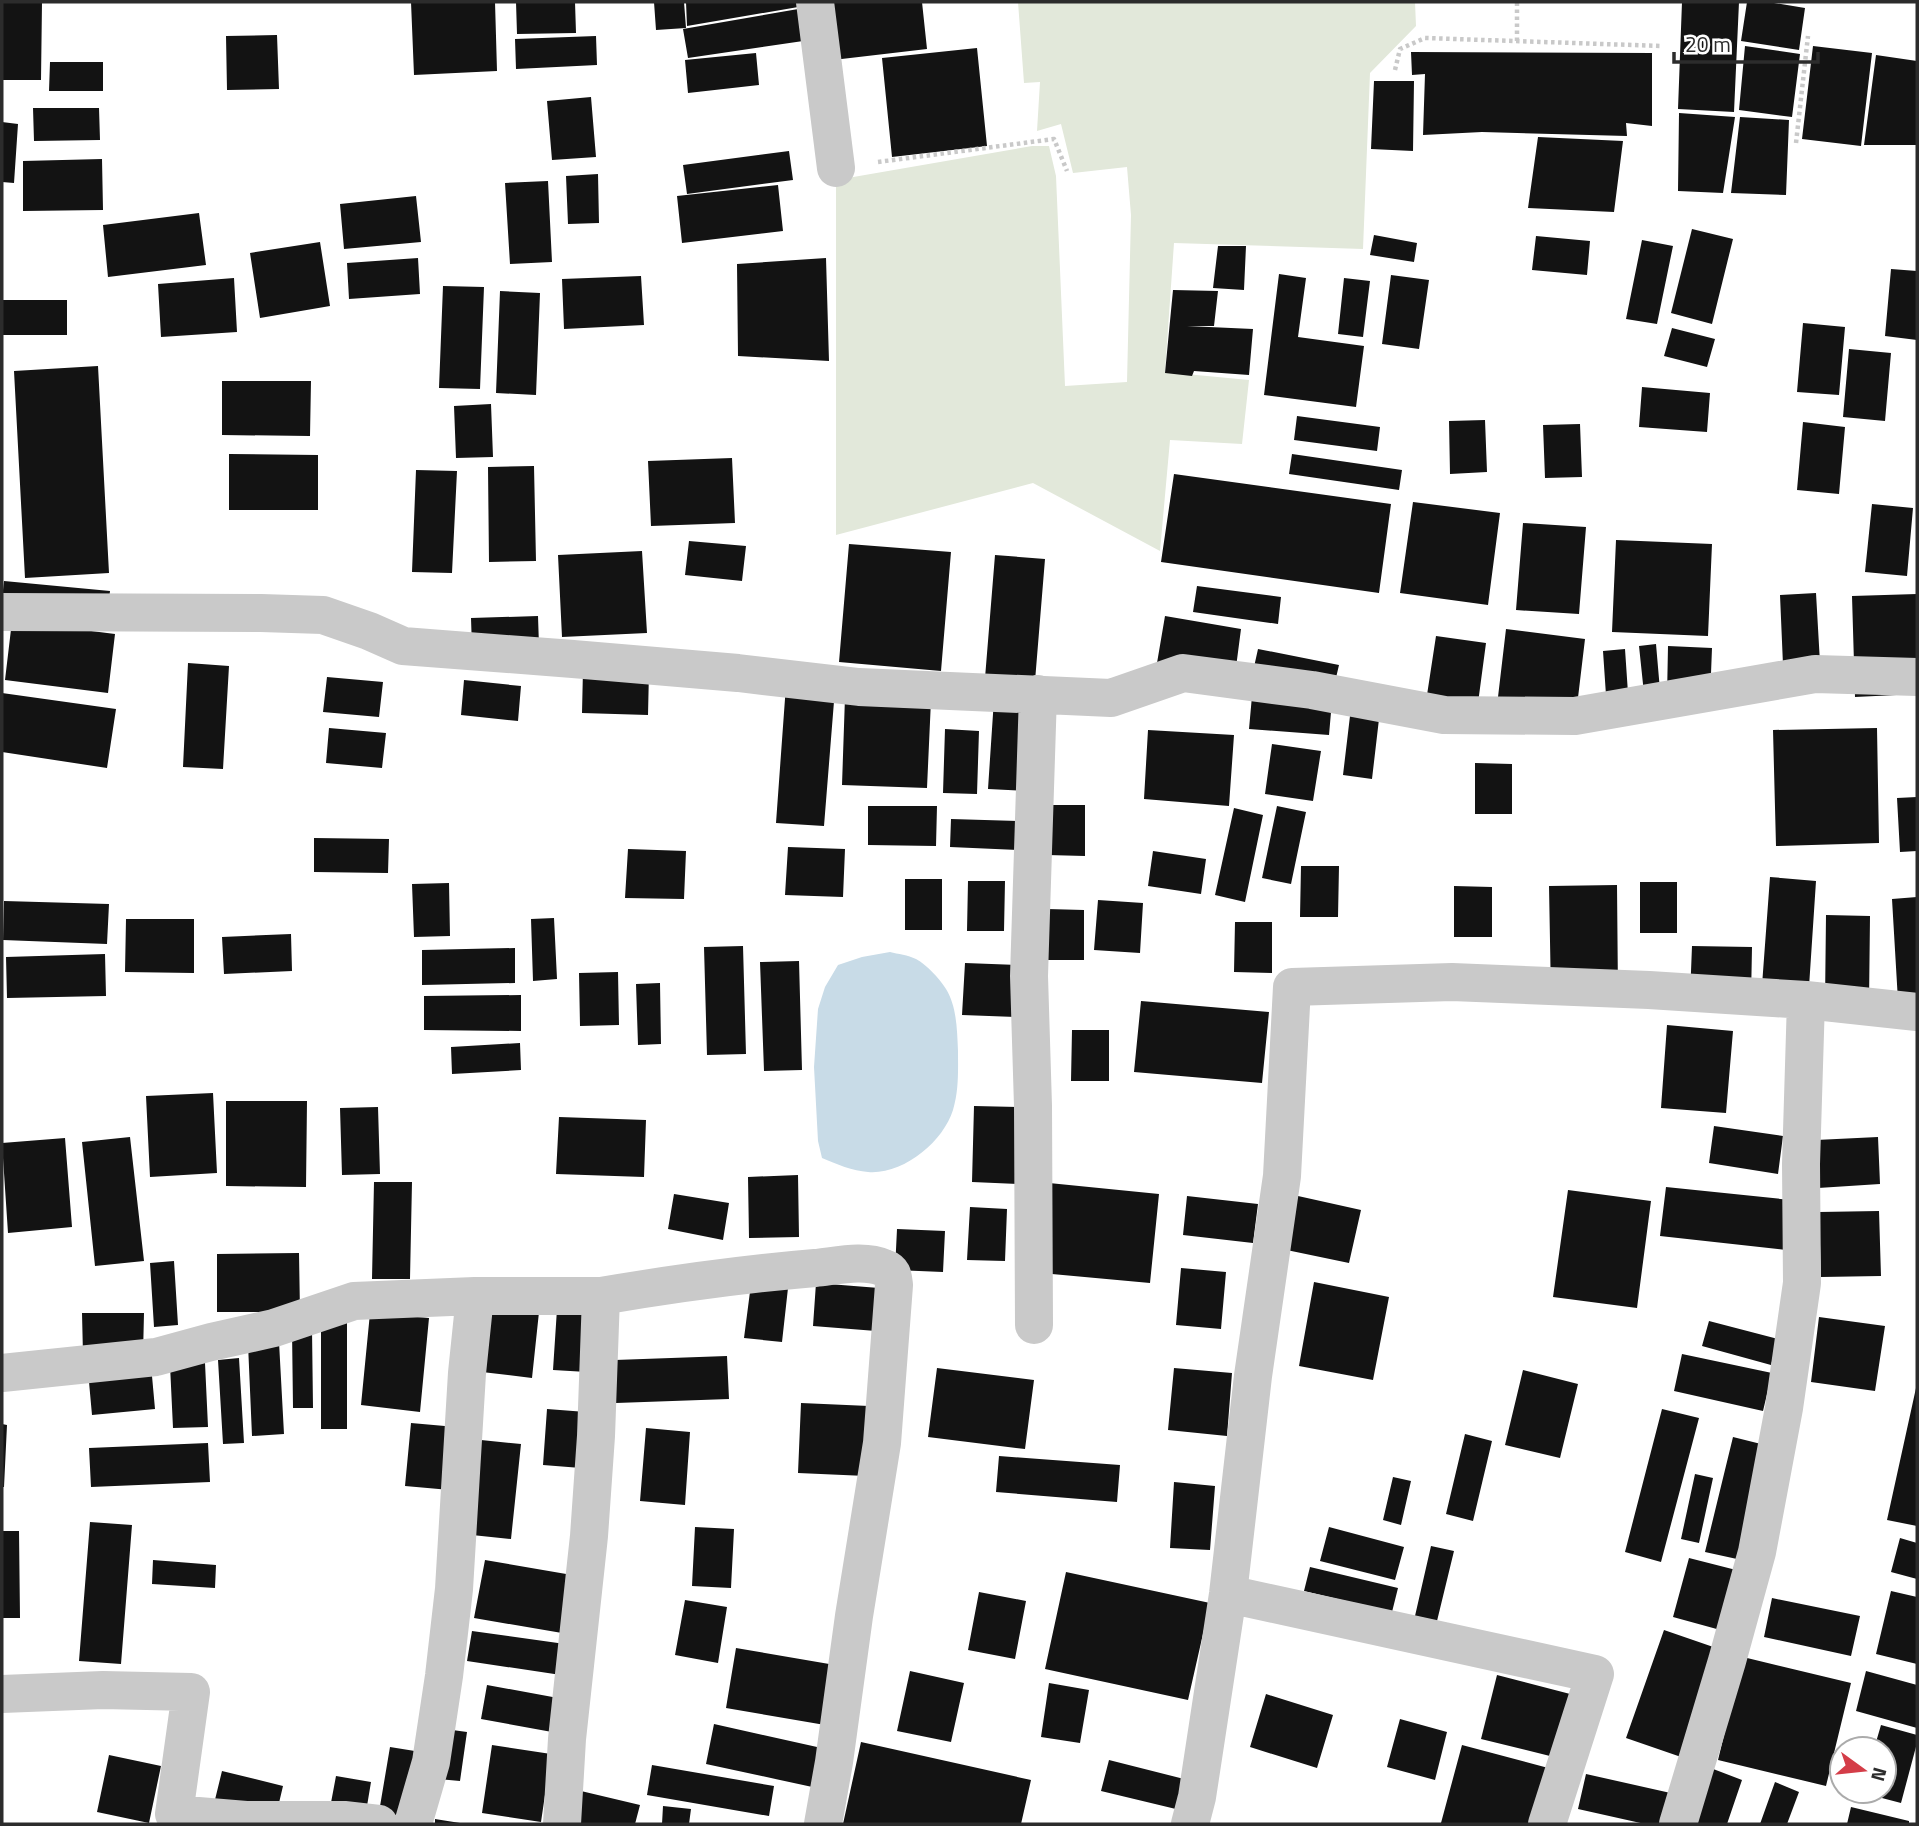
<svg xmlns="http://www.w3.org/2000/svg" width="1919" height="1826" font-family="'Titillium Web',sans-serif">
  <rect width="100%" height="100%" fill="#fff"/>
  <!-- green -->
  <path fill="#e2e8da" d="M1018,2h397l1,24 -46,47 -7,176 -189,-6 -9,129 84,8 -7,64 -72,-4 -10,111 -127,-68 -197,52v-355l196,-34h17l7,30 9,210 62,-4 4,-167 -4,-48 -54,6 -12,-49 -24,7 3,-49 -16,1z"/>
  <!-- water -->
  <path fill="#c8dbe7" d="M890,952c8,2 18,3 26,7 11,6 23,19 30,30 11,18 11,41 12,62 0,20 1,39 -5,59 -10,32 -50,65 -85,62 -15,-1 -32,-8 -46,-14l-4,-17 -4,-74 4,-58 7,-22 13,-22 24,-8z"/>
  <!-- building -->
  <path fill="#131313" d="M2,2h40l-1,78h-39z
    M411,2h84l2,69 -83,4z
    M516,2h59l1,31 -59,1z
    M654,2h30l2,26 -30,2z
    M686,2h118v4l-117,20z
    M826,2h96l5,47 -94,11z
    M1682,2h57l-5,110 -56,-3z
    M1747,2h21l37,6 -6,42 -58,-9z
    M804,8l6,32 -122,18 -5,-29z
    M277,35l2,54 -52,1 -1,-54z
    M596,36l1,29 -81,4 -1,-30z
    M1745,46l55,8 -8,63 -53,-7z
    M1813,46l59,7 -11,93 -59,-7z
    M977,48l10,98 -95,11 -10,-99z
    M1411,52l241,1v73l-26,-3 1,13 -145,-4 -59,3 2,-61 -13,1z
    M756,53l3,32 -71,8 -3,-33z
    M1876,55l41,6v84h-53z
    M50,62h53v29h-54z
    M1374,81h40l-1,70 -42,-2z
    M591,97l5,60 -44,3 -5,-59z
    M33,108h66l1,32 -66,1z
    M1679,113l56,4 -12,76 -45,-2z
    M1740,117l49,3 -3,75 -55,-2z
    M2,122l16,2 -4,59 -12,-1z
    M1538,137l85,4 -9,71 -86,-4z
    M789,151l4,29 -106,14 -4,-29z
    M102,159l1,51 -80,1v-50z
    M598,174l1,49 -31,1 -2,-48z
    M548,181l4,81 -42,2 -5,-81z
    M778,185l5,46 -101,12 -5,-47z
    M416,196l5,46 -77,7 -4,-45z
    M199,213l7,52 -98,12 -5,-52z
    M1692,229l41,10 -21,85 -41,-11z
    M1374,235l43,8 -3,19 -44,-7z
    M1536,236l54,5 -3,34 -55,-5z
    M1642,240l31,6 -16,78 -31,-5z
    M320,242l10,64 -70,12 -10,-65z
    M1218,246h28l-2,44 -31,-2z
    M418,258l2,36 -71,5 -2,-36z
    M826,258l3,103 -91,-5 -1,-92z
    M1891,269l26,2v69l-32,-4z
    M1279,274l27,4 -8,59 66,9 -8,61 -92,-12z
    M1391,275l38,5 -10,69 -37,-5z
    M641,276l3,49 -80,4 -2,-50z
    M234,278l3,54 -76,5 -3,-53z
    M1344,278l26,3 -7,56 -25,-3z
    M443,286l41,1 -4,102 -41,-1z
    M1173,290l45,1 -4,35h-27l66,3 -4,46 -55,-4 -2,5 -27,-3z
    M500,291l40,2 -4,102 -40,-2z
    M2,300h65v35h-65z
    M1803,323l42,4 -6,68 -42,-3z
    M1672,328l43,11 -8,28 -43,-11z
    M1849,349l42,4 -6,68 -42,-4z
    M98,366l11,207 -84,5 -11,-207z
    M222,381h89l-1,55 -88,-1z
    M1642,387l68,6 -3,39 -68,-5z
    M491,404l2,53 -37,1 -2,-52z
    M1297,416l83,11 -3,24 -83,-11z
    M1485,420l2,52 -37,2 -1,-53z
    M1803,422l42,5 -6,67 -42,-4z
    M1580,424l2,53 -37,1 -2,-53z
    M229,454l89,1v55h-89z
    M1292,454l110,16 -3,20 -110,-16z
    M732,458l3,65 -84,3 -3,-65z
    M534,466l2,95 -47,1 -1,-95z
    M416,470l41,1 -5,102 -40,-1z
    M1174,474l217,30 -12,89 -218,-31z
    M1413,502l87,11 -12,92 -88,-12z
    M1872,504l41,4 -6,68 -42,-4z
    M1523,523l63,4 -7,87 -63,-4z
    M1616,540l96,4 -4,92 -96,-4z
    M689,541l57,5 -4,35 -57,-6z
    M849,544l102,8 -10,119 -102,-9z
    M642,551l5,82 -85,4 -4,-82z
    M995,555l50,4 -10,122 -50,-3z
    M4,581l106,10 -2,17 -106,-9z
    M1197,586l84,11 -3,27 -85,-12z
    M1816,593l4,70 -37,2 -3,-70z
    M1917,594v100l-62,3 -3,-101z
    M538,616l1,30 -67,2 -1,-30z
    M1165,616l76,13 -6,46 -78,-12z
    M12,621l103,13 -7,59 -103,-13z
    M1506,629l79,10 -8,67 -79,-9z
    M1436,636l50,7 -8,60 -51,-8z
    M1656,644l5,58 -16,1 -6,-57z
    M1668,646l44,2 -2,51 -43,-2z
    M1258,649l81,16 -4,17 -81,-15z
    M1625,649l4,59 -22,2 -4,-59z
    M188,663l41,3 -6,103 -40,-2z
    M583,669l66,2 -1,44 -66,-2z
    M327,677l56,5 -4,35 -56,-5z
    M464,680l57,6 -3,35 -57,-6z
    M786,685l49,4 -11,137 -48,-3z
    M2,693l114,16 -9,59 -105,-16z
    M1252,696l80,5 -3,34 -80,-6z
    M845,697l86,3 -4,88 -85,-3z
    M994,699l37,3 -6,89 -37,-2z
    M1350,716l29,3 -7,60 -29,-4z
    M329,728l57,5 -4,35 -56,-5z
    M1877,728l2,115 -103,3 -3,-116z
    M945,729l34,2 -2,63 -34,-1z
    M1148,730l86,5 -5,71 -85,-7z
    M1272,744l49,7 -8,50 -48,-7z
    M1475,763l37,1v50h-37z
    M1917,797v54l-17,1 -3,-54z
    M1047,805h38v51l-38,-1z
    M868,806h69l-1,40 -68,-1z
    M1277,806l29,6 -15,72 -29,-6z
    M1234,808l29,7 -18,87 -30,-7z
    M951,819l70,2 -1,29 -70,-3z
    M314,838l75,1 -1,34 -74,-1z
    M788,847l57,2 -2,48 -58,-2z
    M628,849l58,2 -2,48 -59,-1z
    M1153,851l53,8 -5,35 -53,-8z
    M1301,866h38l-1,51h-38z
    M1770,877l46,4 -8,121 -47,-3z
    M905,879h37v51h-37z
    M968,881h37l-1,50h-37z
    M1640,882h37v51h-37z
    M449,883l1,53 -36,1 -2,-53z
    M1617,885l1,110 -67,1 -2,-110z
    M1454,886l38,1v50h-38z
    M1917,897v119l-18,2 -7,-119z
    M1098,900l45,3 -3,50 -46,-3z
    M4,901l105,3 -2,40 -104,-4z
    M1047,909l37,1v50h-37z
    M1826,915l44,1 -1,87h-44z
    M554,918l3,61 -24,2 -2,-62z
    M126,919h68v54l-69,-1z
    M1235,922h37v51l-38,-1z
    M291,934l1,37 -68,3 -2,-37z
    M743,946l3,108 -39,1 -3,-108z
    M1692,946l60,1 -1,52 -61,-2z
    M515,948v35l-93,2v-35z
    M105,954l1,42 -99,2 -1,-41z
    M799,961l3,109 -38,1 -4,-109z
    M965,963l53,2 -2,52 -54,-2z
    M618,972l1,53 -39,1 -1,-53z
    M660,983l1,61 -23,1 -2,-61z
    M521,995v36l-97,-1v-34z
    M1141,1001l128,11 -7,71 -128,-11z
    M1667,1025l66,6 -7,82 -65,-5z
    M1072,1030h37v51h-38z
    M520,1043l1,27 -69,4 -1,-27z
    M213,1093l4,80 -67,4 -4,-81z
    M226,1101h81l-1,86 -80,-1z
    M974,1106l47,1 -3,77 -46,-2z
    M378,1107l2,67 -38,1 -2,-67z
    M559,1117l87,3 -2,57 -88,-3z
    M1714,1126l69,10 -5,38 -69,-11z
    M130,1137l14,124 -49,5 -13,-124z
    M1878,1137l2,47 -62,4 -2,-48z
    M65,1138l7,89 -64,6 -6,-90z
    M798,1175l1,62 -50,1 -1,-61z
    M374,1182h38l-2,97h-38z
    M1049,1183l110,11 -9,89 -109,-10z
    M1666,1187l125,13 -5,50 -126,-14z
    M1568,1190l83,11 -14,107 -84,-11z
    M674,1194l55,9 -6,37 -55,-11z
    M1289,1194l72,16 -12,53 -72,-15z
    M1187,1196l71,8 -5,39 -70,-8z
    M970,1207l37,2 -2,52 -38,-1z
    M1879,1211l2,65 -60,1 -2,-65z
    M897,1229l48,2 -2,41 -48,-2z
    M299,1253l1,59h-83v-58z
    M174,1261l4,64 -24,2 -4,-64z
    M1181,1268l45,4 -5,57 -45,-4z
    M1314,1282l75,15 -16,83 -74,-14z
    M816,1283l63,5 -3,43 -63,-5z
    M751,1284l37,4 -6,54 -38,-4z
    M489,1307l50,5 -7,66 -50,-6z
    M557,1309l34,2 -4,61 -34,-2z
    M82,1313h62l-1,42h-60z
    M370,1313l59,5 -9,94 -59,-7z
    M1819,1317l66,9 -10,65 -64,-9z
    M1709,1321l69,18 -7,26 -69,-19z
    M321,1322h26v107h-26z
    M292,1329h20l1,79h-20z
    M279,1342l5,92 -32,2 -4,-92z
    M1682,1354l90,19 -9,38 -89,-20z
    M727,1356l2,43 -113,4 -1,-43z
    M239,1358l5,85 -21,1 -5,-84z
    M205,1363l3,64 -35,1 -3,-63z
    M151,1365l4,44 -63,6 -4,-44z
    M937,1368l97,12 -9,69 -97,-12z
    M1174,1368l58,5 -5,63 -59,-6z
    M1523,1370l55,14 -18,74 -55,-13z
    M1916,1388h1v138l-30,-6z
    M801,1403l68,3 -3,70 -68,-3z
    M547,1409l39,3 -5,56 -38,-3z
    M1662,1409l37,9 -38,144 -36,-10z
    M411,1423l45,4 -6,63 -45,-4z
    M2,1424l5,1 -3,62h-2z
    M646,1428l44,4 -5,73 -45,-4z
    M1465,1434l27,7 -19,80 -27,-7z
    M1733,1437l32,8 -28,114 -32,-7z
    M481,1440l40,4 -10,95 -39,-4z
    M208,1443l2,39 -119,5 -2,-39z
    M999,1456l121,9 -3,37 -121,-10z
    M1695,1474l18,4 -14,65 -18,-4z
    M1393,1477l18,4 -10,44 -18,-5z
    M1174,1482l41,4 -5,64 -40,-2z
    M90,1522l42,3 -11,139 -42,-3z
    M695,1527l39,2 -3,59 -39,-2z
    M1329,1527l75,20 -9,33 -75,-19z
    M2,1531h17l1,87h-18z
    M1900,1538l17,5v36l-26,-7z
    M1431,1546l23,5 -17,70 -22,-5z
    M1689,1558l51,13 -16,60 -51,-14z
    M153,1560l63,5 -1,23 -63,-4z
    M485,1560l87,15 -10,58 -88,-15z
    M1310,1567l88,21 -6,24 -88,-21z
    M1066,1572l144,31 -22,97 -143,-31z
    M1891,1591l26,6v67l-41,-10z
    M979,1592l47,9 -11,58 -47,-9z
    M1772,1598l88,18 -9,40 -87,-19z
    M685,1600l42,7 -9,56 -43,-8z
    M1664,1630l58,20 -38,108 -58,-20z
    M472,1631l93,13 -4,31 -94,-14z
    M736,1648l99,17 -10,60 -99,-17z
    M1743,1657l108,26 -25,103 -108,-26z
    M910,1671l54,12 -13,59 -54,-11z
    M1866,1671l51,14v43l-61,-17z
    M1497,1675l77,20 -16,63 -77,-19z
    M1049,1683l40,7 -9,53 -39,-6z
    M487,1685l71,13 -6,34 -71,-13z
    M1266,1694l67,21 -16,53 -67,-21z
    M1400,1719l47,13 -12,48 -48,-13z
    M714,1724l112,25 -9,39 -111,-24z
    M1881,1725l36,10v8l-16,60 -42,-11 25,-1v-42h-10z
    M445,1729l22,3 -7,49 -22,-2z
    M861,1742l170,38 -10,44h-178z
    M492,1745l59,9 -10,68 -59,-9z
    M1462,1745l90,24 -15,55h-90l-6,-1z
    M390,1747l31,5 -11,72h-33z
    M109,1755l52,11 -12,57 -52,-11z
    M1109,1760l79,20 -8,30 -79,-19z
    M652,1765l122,21 -5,30 -122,-21z
    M1708,1767l34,13 -15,44h-39z
    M222,1771l61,15 -9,38 -62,-12z
    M1586,1774l89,20 -7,30h-23l-67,-15z
    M336,1776l35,6 -7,42h-37z
    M1775,1782l24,10 -12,32h-27z
    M581,1791l59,14 -5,19h-62z
    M663,1806l28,3 -2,15h-27z
    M1851,1807l58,14v3h-62z
    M435,1819l25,4 -1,1h-24z"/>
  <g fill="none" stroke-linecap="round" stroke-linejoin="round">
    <!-- path -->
    <path stroke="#c9c9c9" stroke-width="4.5" stroke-dasharray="3.5 3.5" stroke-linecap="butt" d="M1517,41v-39
      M1395,70l5,-21 25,-11 237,8
      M1796,143l12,-107
      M878,162l176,-23 13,32"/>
    <!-- street -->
    <path stroke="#c9c9c9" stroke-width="38" d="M815,2l21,166
      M2,612l259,1 62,2 46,16 34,15 170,13 165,14 121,14 252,11 72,-25 129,17 132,25 131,1 240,-42 102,3
      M601,1296c71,-12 143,-22 214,-28 21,-2 49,-9 69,0 9,3 9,8 10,17l-12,158 -28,173 -20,146 -11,62
      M1034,1325l-1,-219 -4,-130 9,-282
      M2,1373l154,-16 55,-15 63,-14 80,-27 121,-5h126l-5,140 -7,100 -22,203 -5,85
      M1228,1594l367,80 -48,150
      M2,1694l101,-4 88,2 -17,122 72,6h98l35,4
      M413,1824l18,-62 13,-86 10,-87 13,-216 8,-77
      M1190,1824l7,-27 31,-203 25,-218 29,-200 10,-189 160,-5 197,8 157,10 111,12
      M1678,1824l49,-163 30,-109 27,-144 18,-125 -1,-119 5,-164"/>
  </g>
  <!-- border -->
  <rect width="1919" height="1826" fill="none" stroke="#2c2c2c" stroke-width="7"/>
  <!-- north arrow -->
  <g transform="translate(1863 1770) rotate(105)"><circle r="33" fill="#ffffff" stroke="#ababab" stroke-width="2"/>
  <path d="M0-5L12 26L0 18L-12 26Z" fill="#d43d48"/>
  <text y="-10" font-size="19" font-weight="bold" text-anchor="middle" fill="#2c2c2c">N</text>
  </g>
  <!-- scale -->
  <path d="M1674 52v10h144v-10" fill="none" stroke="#2c2c2c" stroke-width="3.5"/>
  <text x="1685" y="52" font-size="21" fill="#2c2c2c" stroke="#ffffff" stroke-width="5" paint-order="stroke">20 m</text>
</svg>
